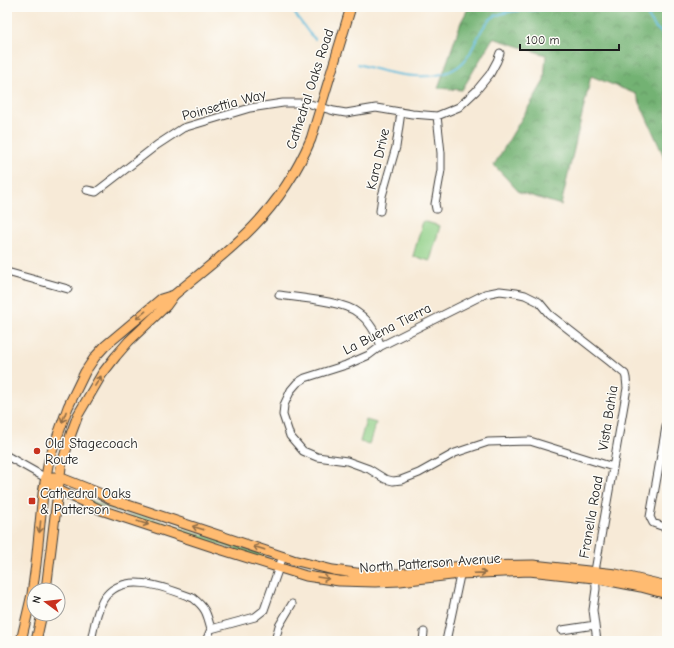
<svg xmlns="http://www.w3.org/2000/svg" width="674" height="648" font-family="'Comic Neue',sans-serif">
  <defs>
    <pattern id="forest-crowns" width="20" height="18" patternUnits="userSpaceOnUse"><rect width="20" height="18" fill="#73b273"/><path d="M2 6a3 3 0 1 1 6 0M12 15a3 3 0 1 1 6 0" fill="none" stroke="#5e905e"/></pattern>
  </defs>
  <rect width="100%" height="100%" fill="#fdfcf7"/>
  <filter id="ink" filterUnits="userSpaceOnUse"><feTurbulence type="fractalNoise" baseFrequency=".025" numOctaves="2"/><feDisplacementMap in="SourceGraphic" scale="8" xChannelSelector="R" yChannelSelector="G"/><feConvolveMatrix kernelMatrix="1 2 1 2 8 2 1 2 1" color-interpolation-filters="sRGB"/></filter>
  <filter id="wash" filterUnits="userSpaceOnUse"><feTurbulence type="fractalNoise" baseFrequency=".012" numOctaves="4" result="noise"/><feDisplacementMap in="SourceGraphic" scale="16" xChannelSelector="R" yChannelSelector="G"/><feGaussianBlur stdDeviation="0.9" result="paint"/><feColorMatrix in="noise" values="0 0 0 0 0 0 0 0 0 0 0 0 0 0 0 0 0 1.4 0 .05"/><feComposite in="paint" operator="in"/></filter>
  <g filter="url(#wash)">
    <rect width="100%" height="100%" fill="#f7ead7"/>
    <!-- grass -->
    <path fill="#8fcf86" stroke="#567651" d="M423,221l17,5 -10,35 -17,-5z
      M366,420l10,3 -7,21 -9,-2z
      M71,492l29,12 28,10 17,2 116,38 10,7 -177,-57z"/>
    <!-- forest -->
    <path fill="url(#forest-crowns)" stroke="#486748" d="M469,7h197l1,173 -3,-23 -28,-63 -45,-18 -30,129 -42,-13 -25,-27 50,-84 2,-26 -53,-17 -31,52 -24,-2 23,-66z"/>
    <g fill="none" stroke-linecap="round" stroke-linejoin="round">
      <!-- stream -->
      <path stroke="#5ebbdc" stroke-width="2" d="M290,7l19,26 6,6
        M642,7l13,20 12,11
        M358,64c31,10 92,26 112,-11 6,-11 13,-31 25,-37 19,-9 41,-3 61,-9"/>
    </g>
  </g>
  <g filter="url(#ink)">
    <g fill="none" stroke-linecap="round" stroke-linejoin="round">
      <!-- minor casing -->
      <g stroke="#3d3b38" stroke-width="9">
        <path id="minor" d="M87,190l9,2 61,-47 26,-17 67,-20 33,-5h24l27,8 12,2 30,-5 36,6 25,2 22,-9 17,-16 14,-17 7,-13 3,-8
          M436,209l-1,-5 6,-34v-17l-4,-37
          M380,211l2,-15 14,-49 5,-35
          M7,272l61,17
          M279,295c20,3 65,6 79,18 12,8 18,20 23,33
          M667,421l-17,96 3,6 14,5
          M7,456l39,22
          M562,630l33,-5
          M91,641c3,-14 5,-29 12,-41 19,-31 64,-12 90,-2 13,10 14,16 18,31
          M206,641l5,-12 44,-12 9,-7 19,-54
          M275,641l4,-15 13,-22
          M423,641l1,-9
          M446,641l15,-70
          M597,641l-4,-31 3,-21 -1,-18 32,-183 -1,-10 -1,-4 -16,-13 -60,-47 -10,-12 -14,-7 -9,-2 -16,-2 -15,3 -104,52 -12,9 -23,10 -41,13 -8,5 -6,7 -7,15 -1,10 7,21 13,15 14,6 30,4 22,8 16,10 8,2 8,-1 18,-7 36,-20 33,-11 42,-1 83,26"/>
      </g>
      <!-- major casing -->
      <g stroke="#3d3b38" stroke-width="11">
        <path id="major" d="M53,477h6l40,16 11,6 183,61 40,10 31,4h34l64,-8 71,-1 83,9 51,12
          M46,478l12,12 43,20 112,37 93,29 33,5 36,1 25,-1 60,-7 69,-3 65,7 47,9 26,7
          M46,590l15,-123 10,-33 7,-19 24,-41 14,-18 13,-15 37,-35 8,-11c26,-22 55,-43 79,-68 25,-26 44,-55 58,-88l40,-132
          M21,641l11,-47 4,-30 7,-71 6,-33 19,-53 17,-35 10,-15 10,-11 56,-47 13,-4
          M36,641l6,-27"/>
      </g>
      <!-- minor -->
      <use href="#minor" stroke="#fff" stroke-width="7"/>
      <!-- major -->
      <use href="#major" stroke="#ffbb71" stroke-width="9"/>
    </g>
    <!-- one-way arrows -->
    <defs><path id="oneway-shaft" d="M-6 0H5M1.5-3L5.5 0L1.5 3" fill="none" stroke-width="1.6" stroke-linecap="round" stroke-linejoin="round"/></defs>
    <g stroke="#8e6c46">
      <use href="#oneway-shaft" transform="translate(141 315) rotate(141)"/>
      <use href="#oneway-shaft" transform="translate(98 381) rotate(-58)"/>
      <use href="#oneway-shaft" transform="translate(64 417) rotate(111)"/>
      <use href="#oneway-shaft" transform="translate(143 523) rotate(18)"/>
      <use href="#oneway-shaft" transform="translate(40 527) rotate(96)"/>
      <use href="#oneway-shaft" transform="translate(198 528) rotate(-162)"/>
      <use href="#oneway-shaft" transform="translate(259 548) rotate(-162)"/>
      <use href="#oneway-shaft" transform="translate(480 573) rotate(-2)"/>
      <use href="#oneway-shaft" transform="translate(323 578) rotate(9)"/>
    </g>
  </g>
  <!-- markers -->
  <g fill="#c8321e" stroke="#fdfcf7" stroke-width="1.5">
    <circle cx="37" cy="451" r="4"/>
    <rect x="28" y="497" width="8" height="8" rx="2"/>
  </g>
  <g text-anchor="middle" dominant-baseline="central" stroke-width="3" stroke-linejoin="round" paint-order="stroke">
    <!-- street labels -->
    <g font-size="14" fill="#1c1c1c" stroke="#fdfcf7">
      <text transform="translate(310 89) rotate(-72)">Cathedral Oaks Road</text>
      <text transform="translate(224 105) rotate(-15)">Poinsettia Way</text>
      <text transform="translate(378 159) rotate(-77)">Kara Drive</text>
      <text transform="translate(387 329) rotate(-27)">La Buena Tierra</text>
      <text transform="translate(608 418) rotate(-81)">Vista Bahia</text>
      <text transform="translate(591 517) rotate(-80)">Franella Road</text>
      <text transform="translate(430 563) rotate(-4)">North Patterson Avenue</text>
    </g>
    <!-- poi labels -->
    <g font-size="14" fill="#1c1c1c" stroke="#fdfcf7" text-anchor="start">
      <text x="45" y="443">Old Stagecoach<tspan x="45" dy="16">Route</tspan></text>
      <text x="40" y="493">Cathedral Oaks<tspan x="40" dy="16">&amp; Patterson</tspan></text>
    </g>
  </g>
  <!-- margin -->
  <rect width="674" height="648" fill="none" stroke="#fdfcf7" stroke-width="24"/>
  <!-- north arrow -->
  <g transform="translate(46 602) rotate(285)"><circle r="19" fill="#fdfcf7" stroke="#a3a29f"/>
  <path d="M0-3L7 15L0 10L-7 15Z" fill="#c8321e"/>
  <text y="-6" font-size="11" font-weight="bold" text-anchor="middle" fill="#1c1c1c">N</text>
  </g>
  <!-- scale -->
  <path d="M520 44v6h99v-6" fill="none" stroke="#1c1c1c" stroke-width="2"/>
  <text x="526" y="44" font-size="12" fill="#1c1c1c" stroke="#fdfcf7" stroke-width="3" paint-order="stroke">100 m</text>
</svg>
